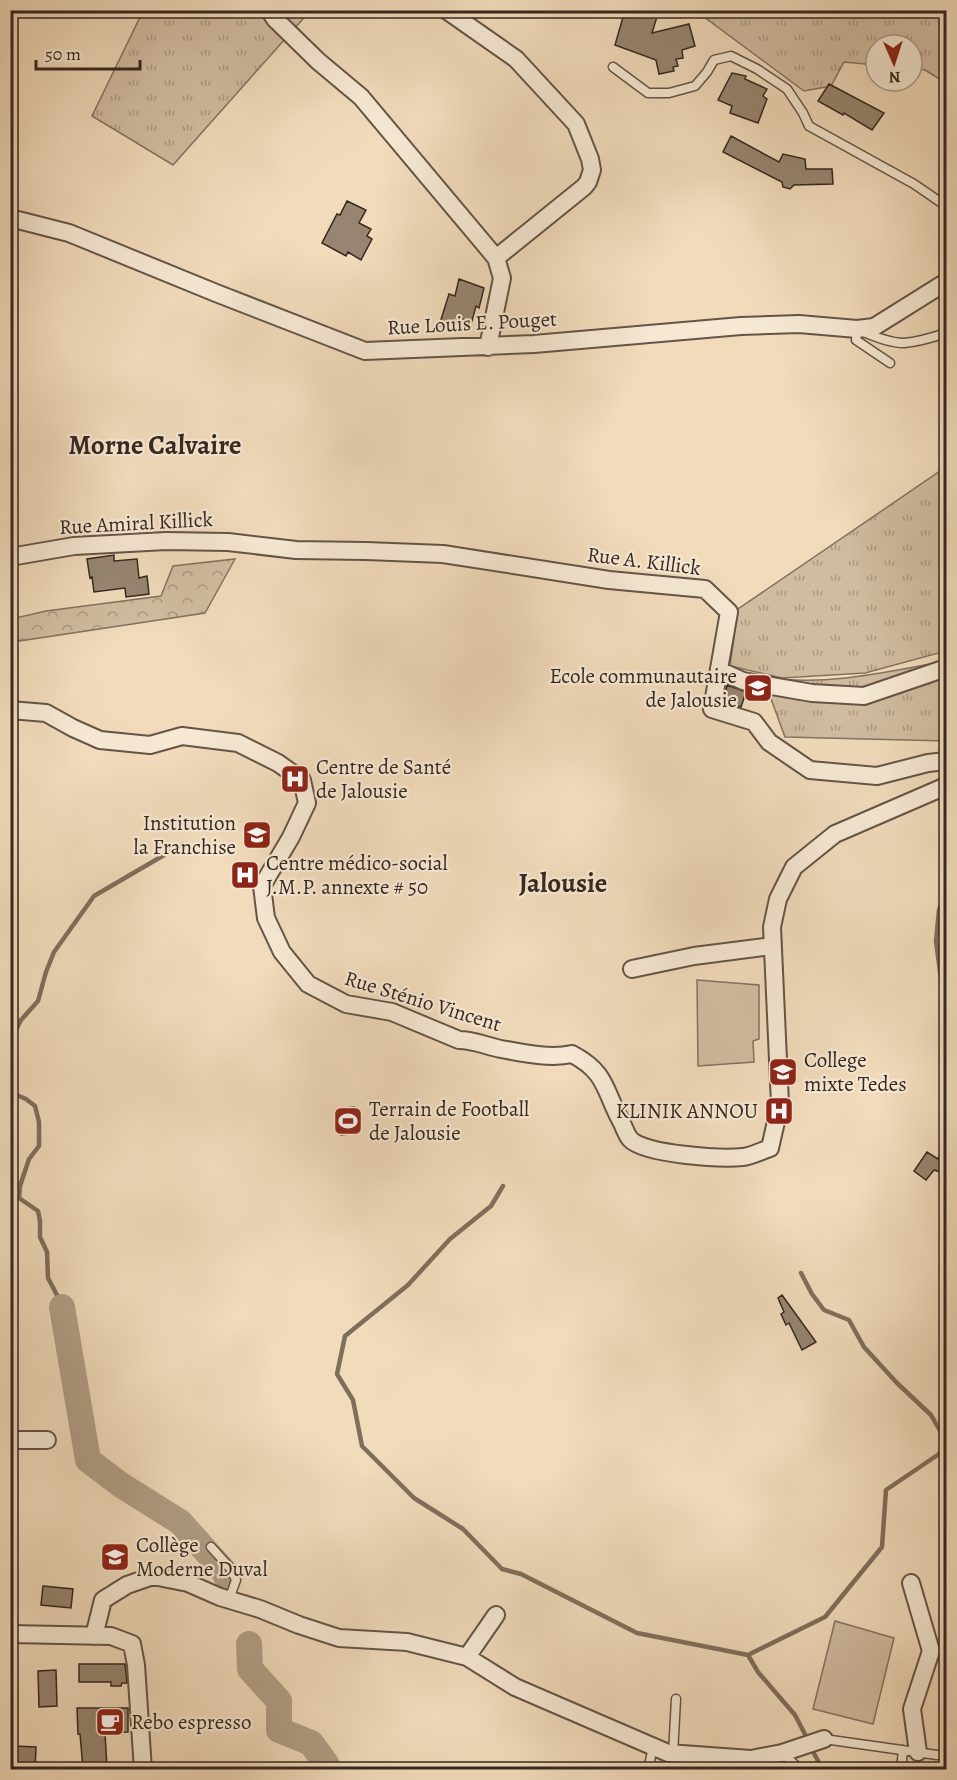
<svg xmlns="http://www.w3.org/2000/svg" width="957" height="1780" font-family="Alegreya,serif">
  <defs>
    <pattern id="grass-tufts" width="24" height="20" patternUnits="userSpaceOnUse" patternTransform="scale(1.5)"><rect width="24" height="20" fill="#d1bca1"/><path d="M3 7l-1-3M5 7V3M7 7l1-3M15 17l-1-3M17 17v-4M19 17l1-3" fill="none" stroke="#aa9983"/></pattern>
    <pattern id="forest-crowns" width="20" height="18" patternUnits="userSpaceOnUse" patternTransform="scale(1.5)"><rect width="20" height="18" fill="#d1bca1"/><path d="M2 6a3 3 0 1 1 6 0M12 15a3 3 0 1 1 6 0" fill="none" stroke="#aa9983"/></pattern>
  </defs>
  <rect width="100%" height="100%" fill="#f1dbbb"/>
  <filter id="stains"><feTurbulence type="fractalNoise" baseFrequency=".00333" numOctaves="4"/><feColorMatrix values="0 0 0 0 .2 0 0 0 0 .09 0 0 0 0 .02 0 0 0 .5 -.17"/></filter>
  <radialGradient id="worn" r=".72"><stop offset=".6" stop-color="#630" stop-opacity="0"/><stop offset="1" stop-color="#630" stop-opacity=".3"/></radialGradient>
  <!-- grass -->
  <path fill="url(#grass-tufts)" stroke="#847260" stroke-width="1.5" d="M143,11h167l-137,154 -81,-49z
    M696,11h250v72l-21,-13 -13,-2v-23h-36v20l-32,-3 -13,24 -27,5z
    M946,467v184l-81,22 -83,5 -52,-12 8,-57z
    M946,661v80l-161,-4 -22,-60c60,10 125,-5 183,-16z"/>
  <!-- forest -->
  <path fill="url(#forest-crowns)" stroke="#847260" stroke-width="1.5" d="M235,559l-30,54 -192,29 -2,2v-25l35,-8 115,-15 12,-30z"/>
  <!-- garden -->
  <path fill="#d1bca1" stroke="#847260" stroke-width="1.5" d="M697,980l62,5v54l-6,2 1,21 -56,4z
    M835,1621l59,17 -21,86 -60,-15z"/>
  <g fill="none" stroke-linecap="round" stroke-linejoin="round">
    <!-- stream -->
    <path stroke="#806e5d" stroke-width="4.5" d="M946,894l-7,16 -3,31 6,46 -1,19 5,25
      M10,1035l4,-1 7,-14 17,-19 8,-29 8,-20 40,-56 89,-52
      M10,1092l16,7 9,7 4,16v24l-10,13 -9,27 -1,12 19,13 2,10v16l7,15 1,26 10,19 4,10
      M503,1186l-12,20 -41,33 -42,46 -63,51 -8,38 16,26 9,46 52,52 49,31 39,40 19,5 116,59 111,22
      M801,1273l11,21 12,16 25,10 15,27 33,36 34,32 15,26
      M808,1740l-13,-25 -37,-43 -10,-17 77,-38 57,-70 4,-57 53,-36 7,-14
      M811,1748l12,22"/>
    <!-- river -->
    <path stroke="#b19e86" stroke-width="26" d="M62,1307l26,153 33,25 59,37 43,48 4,8
      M249,1644l1,25 29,32v29l32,13 16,22v5"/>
  </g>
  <!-- building -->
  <path fill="#978571" stroke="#362720" stroke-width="1.5" d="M625,10h34l-7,23 37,-9 6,22 -13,4 1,8 -7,1 2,7 -5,1 1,4 -15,3 -3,-14 -41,-15z
    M732,73l14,3 -1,3 22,10 -4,7 4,3 -9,24 -28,-10 2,-7 -14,-6z
    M829,84l55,29 -12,17 -28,-17 -1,2 -25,-14z
    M731,136l48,26 4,-8 22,5 1,10h26l1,15 -39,1 -4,4 -7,-2 -1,-5 -59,-30z
    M347,201l19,9 -7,13 12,6 -4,7 5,3 -11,21 -13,-8 -2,4 -24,-13 15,-29 3,1z
    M459,279l25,9 -5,20 -3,-2 -4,15 -15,-3 -3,11 -15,-3 10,-32 6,2z
    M114,555v6l23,-2 2,19 8,-2 2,18 -23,3 -1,-9 -31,4 -2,-15 -2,1 -3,-19z
    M727,685l19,7 -5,15 -17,-5z
    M354,1107l3,26 -16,2 -3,-26z
    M945,1140l1,34 -12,-4 -8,10 -12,-9 13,-19 11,7z
    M782,1295l34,47 -14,8 -13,-27 -3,2 -5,-11 3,-2 -6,-14z
    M43,1586l30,3 -2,19 -30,-3z
    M79,1664h46l2,19h-5l-1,3h-10v-4h-32z
    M56,1670l1,36 -18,1 -1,-36z
    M77,1708h51v24l-23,1 2,34 -24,2 -3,-35h-2z
    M13,1746l23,1 -1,23h-23z"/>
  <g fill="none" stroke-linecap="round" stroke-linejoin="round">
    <!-- service casing -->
    <g stroke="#655447" stroke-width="11">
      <path id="service" d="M613,67l35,26h21l26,-7 12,-14 7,-12 17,-4 26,13 30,20 16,24 6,13 105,58 32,22
        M890,363l-34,-23 1,-11c13,6 33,14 47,14 14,-1 30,-6 42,-10
        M211,1547l20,22 5,11 -7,20
        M824,1739l113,16h9
        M782,1753l19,17
        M673,1754l3,-55
        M648,1770l5,-23
        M901,1770l2,-20"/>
    </g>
    <!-- minor casing -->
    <g stroke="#655447" stroke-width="20">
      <path id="minor" d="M269,10l6,9 43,42 43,36 135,161 6,20 -14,69
        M446,10l70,49 60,65 14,35 2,11 -4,12 -4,5 -88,71
        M10,218l59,15 147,60 149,58 169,-7 207,-18 58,-2 58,5 17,-2 72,-45
        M10,557l64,-11 92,-5 62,1 68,8 70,1 77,3 166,26 96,9 24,23 -17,97 42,13 15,20 41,28 67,6 51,-13 18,-2
        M719,670l24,11 69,12 52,3 82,-28
        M10,710l36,3 27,15 27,12 50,5 32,-9 56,7 40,20 24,17 5,23 -16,34 -29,49 4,32 16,34 26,32 38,20 46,8 67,28c15,0 27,6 42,9 22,4 49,10 71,5 36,19 32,37 50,69 2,5 5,12 8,16 15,16 92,20 113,18 9,-1 18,-6 27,-9l10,-44 -8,-177 6,-28 16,-32 41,-33 111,-48
        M632,969l62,-13 78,-10
        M10,1440h37
        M911,1583l20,68 -19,58 6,43
        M10,1634l101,2 21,8 4,21 7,105
        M94,1636l9,-36 24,-15 26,-9 35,7 32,14 40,12 39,16 40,13 68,4 60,15 48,30 153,66 83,6 31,-6 42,-14
        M467,1657l29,-42"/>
    </g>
    <!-- service -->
    <use href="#service" stroke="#f6e8d3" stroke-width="8"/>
    <!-- minor -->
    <use href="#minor" stroke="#f6e8d3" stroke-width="16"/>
  </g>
  <!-- icons -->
  <defs>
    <g id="school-square" transform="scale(1.5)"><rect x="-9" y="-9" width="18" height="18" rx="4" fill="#8f2418" stroke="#f6e8d3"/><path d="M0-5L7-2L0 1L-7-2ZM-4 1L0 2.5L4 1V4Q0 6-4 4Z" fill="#fff"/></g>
    <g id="hospital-square" transform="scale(1.5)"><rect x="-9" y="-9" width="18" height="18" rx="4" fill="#8f2418" stroke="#f6e8d3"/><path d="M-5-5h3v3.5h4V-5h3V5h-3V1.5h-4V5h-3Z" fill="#fff"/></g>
    <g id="stadium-square" transform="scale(1.5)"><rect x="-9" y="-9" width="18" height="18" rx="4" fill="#8f2418" stroke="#f6e8d3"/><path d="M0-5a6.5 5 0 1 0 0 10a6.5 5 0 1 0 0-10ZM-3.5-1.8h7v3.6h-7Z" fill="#fff"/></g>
    <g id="university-square" transform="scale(1.5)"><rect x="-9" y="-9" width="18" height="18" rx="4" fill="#8f2418" stroke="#f6e8d3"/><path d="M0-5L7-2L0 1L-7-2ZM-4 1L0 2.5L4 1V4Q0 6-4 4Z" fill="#fff"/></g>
    <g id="cafe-square" transform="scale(1.5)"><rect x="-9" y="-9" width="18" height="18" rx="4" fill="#8f2418" stroke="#f6e8d3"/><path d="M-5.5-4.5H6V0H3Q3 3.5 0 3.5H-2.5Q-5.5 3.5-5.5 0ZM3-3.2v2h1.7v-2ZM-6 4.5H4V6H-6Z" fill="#fff"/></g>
  </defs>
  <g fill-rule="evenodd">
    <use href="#school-square" x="758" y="688"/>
    <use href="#hospital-square" x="295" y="779"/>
    <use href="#school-square" x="257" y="835"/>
    <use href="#hospital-square" x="245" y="875"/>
    <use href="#school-square" x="783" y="1072"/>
    <use href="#hospital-square" x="779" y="1111"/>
    <use href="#stadium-square" x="348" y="1121"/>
    <use href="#university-square" x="115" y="1557"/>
    <use href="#cafe-square" x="110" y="1722"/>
  </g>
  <g text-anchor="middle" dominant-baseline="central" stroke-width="4.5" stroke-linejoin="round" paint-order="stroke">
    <!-- street labels -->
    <g font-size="21" fill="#362720" stroke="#f6e8d3">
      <text transform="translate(472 323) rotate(-3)">Rue Louis E. Pouget</text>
      <text transform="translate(136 523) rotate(-3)">Rue Amiral Killick</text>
      <text transform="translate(644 561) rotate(7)">Rue A. Killick</text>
      <text transform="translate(423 1001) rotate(17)">Rue Sténio Vincent</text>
    </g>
    <!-- poi labels -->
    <g font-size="21" fill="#362720" stroke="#f6e8d3" text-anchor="start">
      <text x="737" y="676" text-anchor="end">Ecole communautaire<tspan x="737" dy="24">de Jalousie</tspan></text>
      <text x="316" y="767">Centre de Santé<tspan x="316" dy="24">de Jalousie</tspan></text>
      <text x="236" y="823" text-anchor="end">Institution<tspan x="236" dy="24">la Franchise</tspan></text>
      <text x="266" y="863">Centre médico-social<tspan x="266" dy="24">J.M.P. annexte # 50</tspan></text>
      <text x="804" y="1060">College<tspan x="804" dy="24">mixte Tedes</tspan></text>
      <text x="369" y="1109">Terrain de Football<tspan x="369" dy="24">de Jalousie</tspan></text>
      <text x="758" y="1111" text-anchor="end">KLINIK ANNOU</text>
      <text x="136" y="1545">Collège<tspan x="136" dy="24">Moderne Duval</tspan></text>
      <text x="131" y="1722">Rebo espresso</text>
    </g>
    <!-- district labels -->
    <g font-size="27" font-weight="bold" fill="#362720" stroke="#f6e8d3">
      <text x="155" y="445">Morne Calvaire</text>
      <text x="563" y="883">Jalousie</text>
    </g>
  </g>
  <!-- margin -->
  <rect width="957" height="1780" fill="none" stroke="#f1dbbb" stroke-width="36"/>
  <rect x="12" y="12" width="933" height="1756" fill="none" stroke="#362720" stroke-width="3"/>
  <rect x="18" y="18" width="921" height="1744" fill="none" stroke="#362720" stroke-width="1.5"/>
  <!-- north arrow -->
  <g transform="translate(894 63) rotate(177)"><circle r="28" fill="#f6e8d3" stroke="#a99b8b" stroke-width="1.5"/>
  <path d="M0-4.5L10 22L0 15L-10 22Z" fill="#8f2418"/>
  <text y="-9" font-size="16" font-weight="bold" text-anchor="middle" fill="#362720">N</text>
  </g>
  <!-- scale -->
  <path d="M36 60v9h104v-9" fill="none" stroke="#362720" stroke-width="3"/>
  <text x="45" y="60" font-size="18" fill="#362720" stroke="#f6e8d3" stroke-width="4.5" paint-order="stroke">50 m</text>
  <rect width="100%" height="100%" filter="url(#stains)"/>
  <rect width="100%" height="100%" fill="url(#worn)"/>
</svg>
